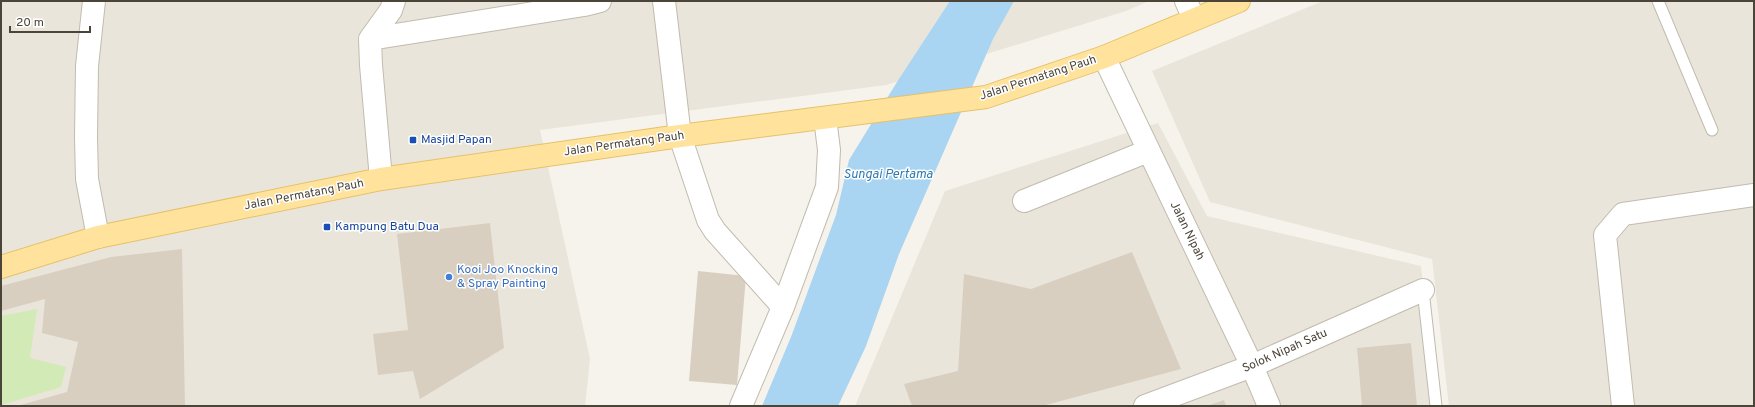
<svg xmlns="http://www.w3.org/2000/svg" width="1755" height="407" font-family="Overpass,sans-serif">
  <rect width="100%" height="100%" fill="#f6f3ec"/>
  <!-- residential -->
  <path fill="#eae5da" d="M1,1h1148l-23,10 -240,74 -346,45 50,229 -5,47h-584z
    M1323,1h431v405h-305l-17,-147 -222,-57 -58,-131z
    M1158,123l49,93 214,50 16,140h-582l90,-215z"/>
  <!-- green -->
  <path fill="#d2eab5" d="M37,309l-7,49 36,9 -5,20 -60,18v-89z"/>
  <!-- water -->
  <path fill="#a9d4f2" d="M950,1h64l-21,38 -94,215 -33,92 -28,60h-76l29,-69 45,-122 13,-55 48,-78z"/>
  <!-- building -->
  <path fill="#d8cfc1" d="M490,223l14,125 -84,51 -7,-28 -35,4 -5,-41 35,-4 -11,-96z
    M182,249l3,157h-168l50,-14 11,-50 -36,-9 3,-34 -44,12v-25l110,-29z
    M1132,252l49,117 -139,37h-130l-8,-22 54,-13 6,-97 67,15z
    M698,271l48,5 -9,109 -48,-4z
    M1411,343l6,63h-55l-5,-58z
    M1224,400l2,6h-19z"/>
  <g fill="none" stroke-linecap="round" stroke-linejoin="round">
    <!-- service casing -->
    <g stroke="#c2bbae" stroke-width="13">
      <path id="service" d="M1658,1l54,129
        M1423,290l13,116"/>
    </g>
    <!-- minor casing -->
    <g stroke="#c2bbae" stroke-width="24">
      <path id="minor" d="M94,1l-7,65 -1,71 1,42 11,58
        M664,1l16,135
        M1186,1l8,18
        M370,39l214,-34 16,-4
        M1104,57l148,309 17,40
        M381,179l-10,-114 -1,-26 21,-29 3,-9
        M1024,201l124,-50
        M1145,406l107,-40 171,-76
        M1623,406l-18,-171 18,-21 131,-19"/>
    </g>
    <!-- tertiary casing -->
    <g stroke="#c2bbae" stroke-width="24">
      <path id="tertiary" d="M680,136l28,84 7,11 68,76
        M741,406l42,-99 44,-120 2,-37 -4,-32"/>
    </g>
    <!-- primary casing -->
    <g stroke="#e6c16a" stroke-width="24">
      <path id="primary" d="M1,267l97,-30 283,-58 299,-43 306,-39 118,-40 135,-56"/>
    </g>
    <!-- service -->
    <use href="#service" stroke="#fff" stroke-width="11"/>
    <!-- minor -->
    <use href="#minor" stroke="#fff" stroke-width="22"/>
    <!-- tertiary -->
    <use href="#tertiary" stroke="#fff" stroke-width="22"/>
    <!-- primary -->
    <use href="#primary" stroke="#ffe39c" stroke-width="22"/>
  </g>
  <!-- markers -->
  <g fill="#1a4fb4" stroke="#fff" stroke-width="1.5">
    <rect x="409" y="136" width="8" height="8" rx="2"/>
    <rect x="323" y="223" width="8" height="8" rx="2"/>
  </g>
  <circle fill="#3f7fe0" stroke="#fff" stroke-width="1.5" cx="449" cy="277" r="4"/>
  <g text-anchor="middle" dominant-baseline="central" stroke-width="3" stroke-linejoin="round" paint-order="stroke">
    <!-- street labels -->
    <g font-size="12" fill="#4b4439" stroke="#fff">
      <text transform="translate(1038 78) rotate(-18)">Jalan Permatang Pauh</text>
      <text transform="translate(624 144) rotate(-8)">Jalan Permatang Pauh</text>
      <text transform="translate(304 195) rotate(-11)">Jalan Permatang Pauh</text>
      <text transform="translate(1187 231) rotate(64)">Jalan Nipah</text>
      <text transform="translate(1285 351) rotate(-24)">Solok Nipah Satu</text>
    </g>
    <!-- transit labels -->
    <g font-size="12" fill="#164399" stroke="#fff" text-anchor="start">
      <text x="421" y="140">Masjid Papan</text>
      <text x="335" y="227">Kampung Batu Dua</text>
    </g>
    <!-- shop labels -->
    <g font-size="12" fill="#366cbe" stroke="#fff" text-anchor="start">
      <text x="457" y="270">Kooi Joo Knocking<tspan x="457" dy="14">&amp; Spray Painting</tspan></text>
    </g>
    <!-- water labels -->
    <g font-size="13" font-style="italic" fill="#2e7ab2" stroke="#fff">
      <text x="888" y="175">Sungai Pertama</text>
    </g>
  </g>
  <!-- border -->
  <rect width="1755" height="407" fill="none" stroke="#4b4439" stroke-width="4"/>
  <!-- scale -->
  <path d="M10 26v6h80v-6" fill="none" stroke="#4b4439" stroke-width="2"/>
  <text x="16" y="26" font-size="12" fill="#4b4439" stroke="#ffffff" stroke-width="3" paint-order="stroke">20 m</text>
</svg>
